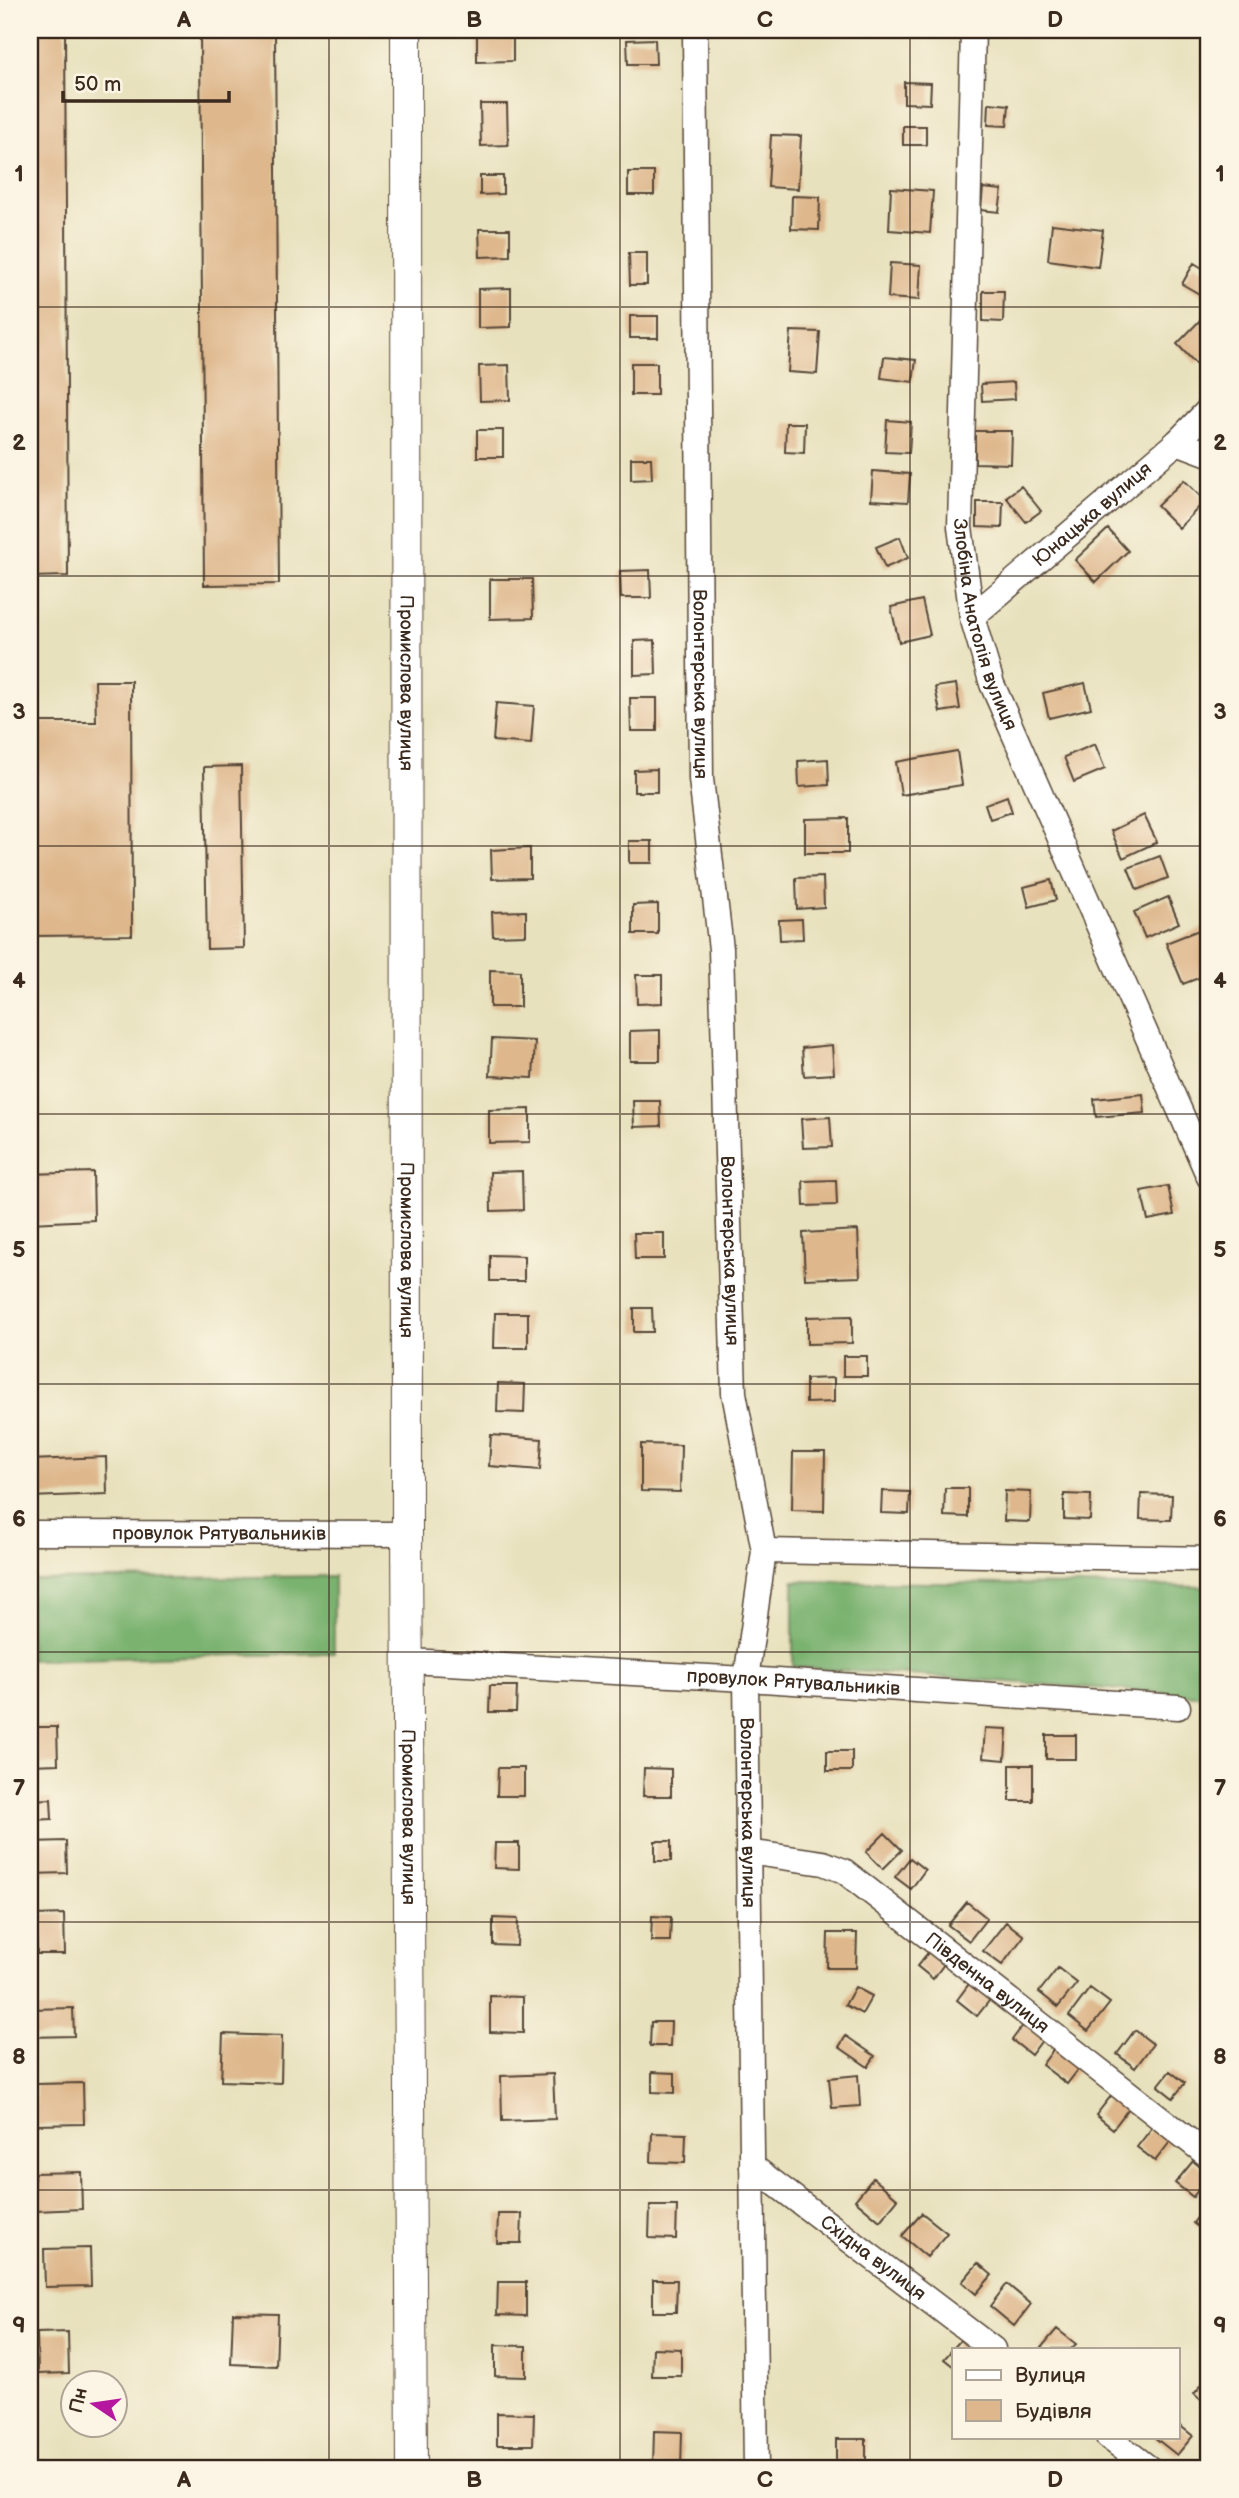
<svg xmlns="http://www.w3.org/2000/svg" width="1239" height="2498" font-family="'Balsamiq Sans',sans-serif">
  <rect width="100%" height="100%" fill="#fcf5e5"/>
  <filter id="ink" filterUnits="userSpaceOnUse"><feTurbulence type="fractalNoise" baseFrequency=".0143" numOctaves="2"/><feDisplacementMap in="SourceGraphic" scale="14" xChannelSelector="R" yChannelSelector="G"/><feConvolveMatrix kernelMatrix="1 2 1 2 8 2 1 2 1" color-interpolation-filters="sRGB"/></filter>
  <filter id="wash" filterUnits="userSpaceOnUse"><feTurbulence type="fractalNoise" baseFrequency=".00686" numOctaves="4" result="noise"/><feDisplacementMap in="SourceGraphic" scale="28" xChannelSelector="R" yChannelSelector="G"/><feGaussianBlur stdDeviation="1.57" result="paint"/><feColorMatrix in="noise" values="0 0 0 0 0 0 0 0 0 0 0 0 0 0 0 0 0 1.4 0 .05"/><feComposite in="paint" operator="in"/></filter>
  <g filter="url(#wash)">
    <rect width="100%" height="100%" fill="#e8e1bd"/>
    <!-- forest -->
    <path fill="#7ab270" stroke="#5a6e47" stroke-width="2" d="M334,1576v77l-304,7v-80z
      M793,1581l416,6v109l-416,-29z"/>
    <g id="blocks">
      <!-- building -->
      <path fill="#deb78c" d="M30,30h35l3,546 -38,1z
        M200,30h75l4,554 -75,1z
        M513,33v28l-36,1v-28z
        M655,39l1,25h-28l-1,-24z
        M904,82l27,1 -1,21 -26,-1z
        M989,103l20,2 -2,21 -19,-1z
        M480,104h27l1,41 -27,1z
        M903,126h23v19h-23z
        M771,135l30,1 -3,53 -30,-2z
        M628,172h26v23h-26z
        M480,176h23v18l-23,1z
        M891,188l42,3 -3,42 -41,-3z
        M983,188l19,2 -3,22 -18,-2z
        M792,196l28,1 -1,33 -28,-1z
        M1052,224l51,6 -5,37 -50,-7z
        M479,229h31v27l-30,1z
        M629,253h18v32h-17z
        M890,263l31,2 -2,35 -31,-2z
        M1194,263l15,9v12l-6,12 -21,-12z
        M511,288v39l-33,1v-39z
        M983,291h21l-1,31 -20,-1z
        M1209,311v40l-13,13 -19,-20z
        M630,316h28v22h-28z
        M791,331l29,1 -3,42 -29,-2z
        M884,357l32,3 -3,22 -32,-4z
        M631,363h26v32h-26z
        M509,365l1,35 -30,1 -1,-35z
        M1014,382l1,17 -33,2 -1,-17z
        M887,420l24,2 -2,31 -24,-1z
        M786,423h19l-1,30 -19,-1z
        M477,430h26v27h-26z
        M975,431h37l-1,33 -36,-1z
        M631,458h20l1,21 -21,1z
        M873,471l37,3 -2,28 -37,-2z
        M1184,480l21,21 -26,27 -22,-22z
        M1021,486l20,25 -15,11 -20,-25z
        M977,502h26l-1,26 -25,-1z
        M1108,529l20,22 -32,31 -21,-22z
        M900,537l8,21 -23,10 -9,-21z
        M650,570l1,28h-30l-1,-27z
        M490,579h42l1,39 -43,1z
        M922,600l8,35 -31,7 -8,-35z
        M655,640l1,34 -22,1v-34z
        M95,681h36l1,254 -102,1v-214h66z
        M1085,683l6,25 -42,10 -6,-25z
        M956,684l4,25 -20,3 -5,-25z
        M630,698h27v33h-26z
        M496,703l38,3 -3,38 -38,-3z
        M1095,744l10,25 -31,13 -10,-25z
        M957,751l5,34 -61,10 -5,-33z
        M828,759l1,26 -30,2 -1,-26z
        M241,766l3,182 -37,1 -3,-182z
        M657,769v23h-23v-22z
        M1007,796l5,16 -22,7 -5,-15z
        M1144,815l13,27 -34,16 -12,-27z
        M848,818v35h-43v-34z
        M629,841h23v22h-23z
        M530,848v30l-38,1 -1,-29z
        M1160,856l8,22 -31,12 -9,-22z
        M823,877l1,30 -27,2 -1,-31z
        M1051,880l5,20 -27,7 -5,-20z
        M1168,897l11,26 -34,15 -11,-26z
        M658,904v30h-25v-29z
        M526,911v24l-33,1 -1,-24z
        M802,919l1,20 -23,1 -1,-20z
        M1209,926v48l-26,10 -17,-41z
        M490,970l30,1v36h-30z
        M636,975h26v28l-25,1z
        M660,1030v31h-30v-30z
        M492,1039l43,2 -2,37 -43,-2z
        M832,1045l2,29 -30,2 -2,-28z
        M1143,1094l2,19 -49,4 -2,-18z
        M633,1101h27l1,25 -27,1z
        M530,1109v33l-41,1v-33z
        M830,1117l2,30 -29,1 -2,-29z
        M522,1171l1,39 -32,1 -1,-39z
        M93,1172l1,48 -64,3v-49z
        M836,1180l1,25 -33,1 -1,-25z
        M1168,1186l6,29 -26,5 -7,-29z
        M858,1230l2,47 -55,2 -2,-46z
        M634,1233h30v26h-29z
        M490,1255l34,1v25h-34z
        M634,1308h18l1,24h-19z
        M495,1313h33v35h-34z
        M852,1316v27l-45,1v-27z
        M843,1356h24v20h-24z
        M834,1378v24l-28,1v-24z
        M498,1383l27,1 -1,29 -27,-1z
        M491,1435l51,4 -2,31 -51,-4z
        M641,1444l40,1 -1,47 -39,-1z
        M793,1452h32l-1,59 -32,-1z
        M106,1457l1,37 -77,3v-37z
        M945,1488h23v29l-24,-1z
        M882,1491l28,1 -1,22 -28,-1z
        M1005,1491l26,1 -1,30 -26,-1z
        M1064,1494l27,1 -1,25 -26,-1z
        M1141,1494l31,1 -1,25 -31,-1z
        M490,1686h27l-1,26h-27z
        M30,1727h27l1,37 -28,1z
        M985,1728l22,1 -2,31 -22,-2z
        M1046,1735h30v24h-30z
        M827,1751h25v20h-25z
        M1010,1765h23v36h-23z
        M498,1768h26v28h-27z
        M644,1768l27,1v27h-28z
        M51,1799l1,20 -22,1v-20z
        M885,1833l17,17 -19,19 -17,-17z
        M66,1841l1,32 -37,1v-32z
        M655,1841h16v20h-16z
        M495,1843h24v26l-25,-1z
        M910,1858l15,12 -14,19 -16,-12z
        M967,1902l20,16 -18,23 -21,-16z
        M64,1914l1,40h-28l-2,-39z
        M652,1916l19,1 -1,24h-19z
        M493,1918l25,1 -1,27 -24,-1z
        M1006,1922l18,14 -22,29 -19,-14z
        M828,1933h29l-1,35h-29z
        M932,1948l15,12 -14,19 -16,-13z
        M1058,1968l19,15 -19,24 -19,-15z
        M972,1980l21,16 -16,20 -20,-16z
        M855,1987l17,9 -10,18 -17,-9z
        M1090,1988l20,15 -22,28 -19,-15z
        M490,1996l33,1v36l-33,-1z
        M73,2008l1,28 -44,1v-28z
        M1027,2020l19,15 -15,20 -19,-15z
        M651,2022h20l-1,24h-20z
        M1135,2030l18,14 -18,24 -18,-14z
        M223,2034l59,2 -1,47 -60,-2z
        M846,2036l29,20 -7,11 -29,-20z
        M1056,2046l25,20 -14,18 -25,-19z
        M1170,2071l15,12 -12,15 -15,-12z
        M652,2072l23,1v20l-23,-1z
        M553,2074l2,45 -53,2 -1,-45z
        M858,2075l2,31 -28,2 -3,-30z
        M83,2083l1,41 -48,1v-41z
        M1115,2091l17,13 -19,25 -17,-14z
        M1155,2124l18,14 -18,23 -18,-14z
        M652,2133l34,1 -1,29 -34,-1z
        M1193,2161l16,13 -16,23 -18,-14z
        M81,2172l1,37 -47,2 -1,-38z
        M873,2178l25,21 -18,22 -25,-21z
        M1209,2202v31l-1,2 -15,-12z
        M650,2206h27l-1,33 -27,-1z
        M922,2213l25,20 -20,24 -25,-21z
        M498,2214h24l-1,29h-24z
        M90,2248l1,38 -46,1 -1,-38z
        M978,2263l14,12 -16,19 -14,-12z
        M653,2280h24l-1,32h-23z
        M498,2282h28v34l-29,-1z
        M1007,2284l24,20 -17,22 -24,-20z
        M233,2313l45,1 -2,52 -45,-2z
        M1057,2329l19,15 -5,5h-31z
        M68,2332l1,41 -31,1 -1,-41z
        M964,2336l16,13h-26v18l-10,-8z
        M495,2345l31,1v31l-31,-1z
        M653,2348l28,1v27h-29z
        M1209,2376v31l-15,-13z
        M497,2413l37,1 -1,31h-36z
        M1178,2424l15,12 -16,19 -23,-18h24z
        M654,2431l28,1 -1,36 -28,-1z
        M836,2439h30v29h-30z
        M63,2463v5h-33v-4z"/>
    </g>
  </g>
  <g filter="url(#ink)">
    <use href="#blocks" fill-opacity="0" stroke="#554536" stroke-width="2"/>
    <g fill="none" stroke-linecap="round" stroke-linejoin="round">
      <!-- minor casing -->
      <g stroke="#554536" stroke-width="27">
        <g id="minor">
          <path id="s1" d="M695,30l6,749 20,170 13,444 30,158 -18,128 10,789"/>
          <path id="s2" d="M973,30l-13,497 12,90 20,67 217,493"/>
          <path d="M1177,442l32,12"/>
          <path id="s3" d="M972,617l205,-175 32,-33"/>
          <path id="s4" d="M30,1533l377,1"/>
          <path d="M764,1551l445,8"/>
          <path id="s5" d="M409,1661l337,18 432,28"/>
          <path id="s6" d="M748,1852l75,11 21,8 365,285"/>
          <path id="s7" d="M752,2166l241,183"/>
          <path d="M1108,2437l41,31"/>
        </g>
      </g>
      <!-- tertiary casing -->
      <g stroke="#554536" stroke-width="32">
        <g id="tertiary">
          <path id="s8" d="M406,30l1,1504 5,934"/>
        </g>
      </g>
      <!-- minor -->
      <use href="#minor" stroke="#fff" stroke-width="24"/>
      <!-- tertiary -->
      <use href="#tertiary" stroke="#fff" stroke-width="30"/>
    </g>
  </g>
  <!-- grid -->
  <path fill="none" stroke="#3b2a1e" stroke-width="2" stroke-opacity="0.55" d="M329,30v2438M620,30v2438M910,30v2438M30,307h1179M30,576h1179M30,846h1179M30,1114h1179M30,1384h1179M30,1652h1179M30,1922h1179M30,2190h1179"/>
  <g text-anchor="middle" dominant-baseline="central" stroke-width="5" stroke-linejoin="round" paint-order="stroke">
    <!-- street labels -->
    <g font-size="19" fill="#3b2a1e" stroke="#fcf5e5">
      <text stroke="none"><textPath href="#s3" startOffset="158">Юнацька вулиця</textPath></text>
      <text stroke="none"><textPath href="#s2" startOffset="598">Злобіна Анатолія вулиця</textPath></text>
      <text stroke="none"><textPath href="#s8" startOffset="653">Промислова вулиця</textPath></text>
      <text stroke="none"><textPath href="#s1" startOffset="654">Волонтерська вулиця</textPath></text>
      <text stroke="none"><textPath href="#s8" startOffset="1220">Промислова вулиця</textPath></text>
      <text stroke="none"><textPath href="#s1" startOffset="1222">Волонтерська вулиця</textPath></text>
      <text stroke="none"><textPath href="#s4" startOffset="189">провулок Рятувальників</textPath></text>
      <text stroke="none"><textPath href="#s5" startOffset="385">провулок Рятувальників</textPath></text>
      <text stroke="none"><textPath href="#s1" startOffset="1788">Волонтерська вулиця</textPath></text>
      <text stroke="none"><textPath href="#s8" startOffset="1787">Промислова вулиця</textPath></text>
      <text stroke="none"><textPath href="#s6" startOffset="280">Південна вулиця</textPath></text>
      <text stroke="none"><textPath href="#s7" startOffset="152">Східна вулиця</textPath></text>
    </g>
  </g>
  <!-- margin -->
  <rect width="1239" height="2498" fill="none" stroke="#fcf5e5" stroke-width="77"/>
  <!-- legend -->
  <rect x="952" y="2348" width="228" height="91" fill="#fcf5e5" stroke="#afa495" stroke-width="2"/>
  <rect x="966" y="2370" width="35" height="10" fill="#ffffff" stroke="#afa495" stroke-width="2"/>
  <text x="1015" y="2382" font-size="21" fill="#3b2a1e">Вулиця</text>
  <rect x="966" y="2400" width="35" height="21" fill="#deb78c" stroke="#afa495" stroke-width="2"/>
  <text x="1015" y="2418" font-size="21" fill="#3b2a1e">Будівля</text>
  <!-- north arrow -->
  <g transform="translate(94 2404) rotate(283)"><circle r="33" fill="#fcf5e5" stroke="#afa495" stroke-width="2"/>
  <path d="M0-5L12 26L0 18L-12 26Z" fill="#b5179e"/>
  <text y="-10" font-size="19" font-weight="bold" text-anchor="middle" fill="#3b2a1e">Пн</text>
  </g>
  <!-- scale -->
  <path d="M63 91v10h166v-10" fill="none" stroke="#3b2a1e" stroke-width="3.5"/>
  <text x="74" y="91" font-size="21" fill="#3b2a1e" stroke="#fcf5e5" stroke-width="5" paint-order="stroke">50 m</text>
  <rect x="38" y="38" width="1162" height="2422" fill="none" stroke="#3b2a1e" stroke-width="2.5"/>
  <g font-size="23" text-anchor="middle" font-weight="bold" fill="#3b2a1e">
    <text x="184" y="27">A</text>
    <text x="474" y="27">B</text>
    <text x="765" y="27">C</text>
    <text x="1055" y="27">D</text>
    <text x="19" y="181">1</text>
    <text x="1220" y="181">1</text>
    <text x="19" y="450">2</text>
    <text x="1220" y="450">2</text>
    <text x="19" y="719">3</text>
    <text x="1220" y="719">3</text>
    <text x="19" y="988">4</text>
    <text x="1220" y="988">4</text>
    <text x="19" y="1257">5</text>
    <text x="1220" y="1257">5</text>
    <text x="19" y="1526">6</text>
    <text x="1220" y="1526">6</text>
    <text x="19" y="1795">7</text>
    <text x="1220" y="1795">7</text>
    <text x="19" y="2064">8</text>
    <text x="1220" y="2064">8</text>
    <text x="19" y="2333">9</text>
    <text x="1220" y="2333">9</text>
    <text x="184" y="2487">A</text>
    <text x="474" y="2487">B</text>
    <text x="765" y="2487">C</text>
    <text x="1055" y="2487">D</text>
  </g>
</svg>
